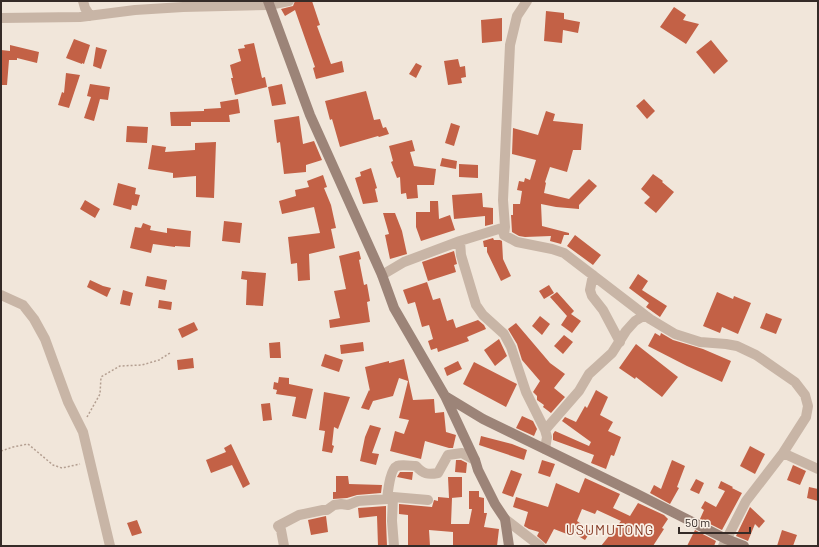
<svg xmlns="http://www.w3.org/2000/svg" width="819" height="547" font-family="Barlow,sans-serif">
  <rect width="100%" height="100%" fill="#f1e6da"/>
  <!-- building -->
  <path fill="#c36146" d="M295,1h17l8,24 -3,1 14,38 11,-3 2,11 -28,7 -3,-11 2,-1 -20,-57 -10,6 -4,-7 12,-3z
    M674,7l12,8 -3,5 16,4 -13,20 -26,-17z
    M546,11l18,2v6l16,3 -2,11 -15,-3 -1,13 -18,-2z
    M502,18v23l-20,2 -1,-23z
    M74,39l16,6 -6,19 -2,-1v1l-16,-6z
    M711,40l17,21 -14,13 -18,-22z
    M254,43l8,35 3,-1 2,10 -32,8 -4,-17h2l-3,-13 11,-4 -3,-12 7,-1 -1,-3z
    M10,45l29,7 -2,11 -20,-5v2h-8l-2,25h-6v-35l9,1z
    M96,47l11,3 -6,19 -8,-3z
    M458,59l2,8 5,-1 1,11 -5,1 1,5 -14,2 -4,-24z
    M416,63l6,3 -6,12 -7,-4z
    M66,73l14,2 -11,33 -11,-3 4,-13 2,1z
    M90,84l20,3 -2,13 -8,-1 -6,22 -10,-3 7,-21 -4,-1z
    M282,84l4,20 -14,2 -4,-19z
    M366,91l8,29 6,-1 3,9 3,-1 3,7 -10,3 -1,-1 -38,11 -8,-28 -2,1 -5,-19z
    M238,99l2,14 -11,2 1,7h-39v4h-20l-1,-14 34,-1v-2l17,-1 -1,-6z
    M644,99l11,12 -8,8 -11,-13z
    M546,111l9,3 -2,7 30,3 -2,26h-8l-6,22 -17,-5 -5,15 1,1 -2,10 25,6 20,-20 8,7 -18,19v4l-23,-2 -15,-3 1,22 27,7v2h-5l-3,9 -11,-3 1,-5 -26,1 -6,-1 -7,-4 -1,-17h2v-11h7l2,-13 -5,-1 2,-9 5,1 1,-4 5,2 6,-20 -24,-6 1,-26 25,7z
    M299,116l4,28 11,-3 8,19 -16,5v7l-22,2 -4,-32 -3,1 -3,-23z
    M451,123l9,3 -6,20 -9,-3z
    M127,126l21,1 -1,16 -21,-1z
    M412,140l3,11 -5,1 4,14 22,3 -2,16h-17l1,13 -11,1 -1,-6 -5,1 -1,-17 -3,1 -6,-16 2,-1 -4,-15z
    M216,142l-2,56 -18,-1v-21l-23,2v-5l-25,-4 4,-24 14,2 -1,5 30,-2v-7z
    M442,158l15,3 -1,8 -16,-3z
    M459,164l19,1v13l-19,-1z
    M371,168l6,20 -2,1 3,13 -15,2 -8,-26 6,-2 -1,-4z
    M653,174l10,7 -1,1 12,10 -18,21 -12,-10 6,-6 -9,-8z
    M323,175l4,12 -3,1 7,17 5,23 -5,1 4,19 -26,6 1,26 -12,1 -1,-18 -6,1 -3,-27 32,-4 -6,-26 -32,7 -3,-13 17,-5 -1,-6 14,-3 -2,-6z
    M118,183l18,5 -1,6 5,1 -3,11 -5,-1 -1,5 -18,-5z
    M482,193l1,14 10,1v16l-8,2v-10l-31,3 -2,-24z
    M85,200l15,9 -5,9 -15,-9z
    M430,201h8l1,18 11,-4 5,15 -34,11 -5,-14v-15h14z
    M383,213h12l7,18 5,23 -17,5 -5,-24 4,-1z
    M224,221l18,2 -2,20 -18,-2z
    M143,223l8,3 -1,4 17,3v-5l24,3 -1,16 -15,-1v1l-22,-3 -2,9 -21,-5 5,-21 6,1z
    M575,235l26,20 -8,10 -26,-19z
    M493,238l1,2h6l2,1 1,18 8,17 -10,5 -14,-29v-5h-3l-1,-6z
    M359,251l2,8 -2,1 5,25 3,-1 3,17 -3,1 3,20 -40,6 -1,-8 11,-2 -6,-27 12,-2 -7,-33z
    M454,251l3,13 -3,1 2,7 -28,9 -6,-19z
    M242,271l24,2 -3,33 -17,-1 1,-25 -6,-1z
    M638,274l10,7 -6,9 25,16 -7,11 -14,-10 3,-4 -20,-15z
    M147,276l20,4 -2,10 -20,-4z
    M90,280l13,6 8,2 -4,9 -20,-10z
    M427,282l6,18 7,-2 7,23 6,-2 3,9 22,-8 6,5 2,4 -19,8 2,4 -31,11 -1,-4 -6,2 -3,-9 5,-2 -4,-14 -7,2 -7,-25 -7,2 -5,-14z
    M549,285l5,8 -10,6 -5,-8z
    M123,290l10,3 -3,13 -10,-2z
    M557,292l17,19 -3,3 10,7 -9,12 -11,-8 6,-9 -17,-19z
    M717,292l16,7 1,-3 17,7 -13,31 -16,-7 -2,6 -17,-7z
    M159,300l13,2 -1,8 -13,-2z
    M766,313l16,6 -6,15 -16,-6z
    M540,316l10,8 -8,11 -10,-9z
    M194,322l4,8 -16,8 -4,-9z
    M516,323l34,40 15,11 -11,14 11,9 -14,16 -8,-6 1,-2 -7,-5v-4l-4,-4 7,-11 -18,-21 -5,-16 -9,-15z
    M655,333l5,3 1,-3 12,7 30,9 28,12 -9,21 -35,-16 -39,-20z
    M564,335l9,7 -10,12 -9,-8z
    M499,339l8,17 -12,10 -11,-16z
    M280,342l1,16h-11l-1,-15z
    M363,342l1,9 -23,3 -1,-9z
    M636,344l42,33 -16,20 -26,-20 -1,2 -16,-11z
    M325,354l18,6 -4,12 -18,-6z
    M193,358l1,10 -16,2 -1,-10z
    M404,359l9,41 21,-1 1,14 9,-1 2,20 10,3 -3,13h-4l-24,-7 -4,18 -31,-8 5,-20 9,3 5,-14 -10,-2 9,-37 -9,-3 -6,18 -20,5 -4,9 -8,-2 8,-18 1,1 -5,-24 24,-6v2z
    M458,361l4,8 -15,7 -3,-8z
    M474,362l43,22 -11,23 -43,-23z
    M279,377l10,1v6l24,5 -7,30 -14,-3 4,-19 -20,-3 1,-4 -4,-1 1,-7 4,1z
    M596,390l12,7 -8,18 13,7 -5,9 13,6 -7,19 -3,-1 -5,14 -15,-6 3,-8 -41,-15v-6l2,-3 34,15 2,-4 -29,-21 3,-4 11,5 9,-16 2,2z
    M324,392l26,5 -12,32 -4,-2 -2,18 2,1 -2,7 -10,-2 3,-20 -6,-1z
    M270,403l2,17 -9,1 -2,-17z
    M522,416l11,5 4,8 -3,7 -18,-8z
    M370,425l11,3 -9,25 7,1 -3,11 -16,-4 5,-24z
    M481,436l31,8 15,6 -3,10 -45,-15z
    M231,444l19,40 -7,4 -11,-23 -21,8 -5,-13 20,-8 -2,-4z
    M750,446l15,8 -10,20 -15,-8z
    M456,460h5l6,3 -1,10 -11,-1z
    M542,460l13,4 -5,13 -12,-4z
    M672,460l13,6 -8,21 2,1 -9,16 -20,-11 4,-8 7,4z
    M793,465l13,6 -6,14 -13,-5z
    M511,470l11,4 -9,23 -11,-4z
    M400,472h13l-1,8 -15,-3z
    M336,476h12l1,8 33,1 -1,8 -24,2 -10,3 -14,1v-7h3z
    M448,477h14v20l-11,1h1l-1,26h18l3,-15h-3v-18h10v6l5,1v15h3l-3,14 15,2 -2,17h-44v-14l-24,-2 1,16h-22v-31l-9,-1v-10l33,3 2,-7 4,1v-4l11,1z
    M585,478l35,16 -7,14 17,8 8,-13 26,12 4,4 -6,9 2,1 -11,17h-52l20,-25 -24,-11 -2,4 -13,-5 -5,12 14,10 -6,9 -12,-7 -1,3 -18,-7 -8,15 -9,-8 2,-4 -10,-3 -5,-3 4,-14 -15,-5 3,-10 32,10 8,-24 23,10z
    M696,479l8,4 -5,11 -9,-4z
    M721,481l12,6 -1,1 10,5 -20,37 -22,-11 4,-9 -3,-2 4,-7 11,6 9,-16 -7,-3z
    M809,487l9,2v12l-11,-3z
    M386,506v16l1,24h-9l-1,-30 -18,2 -1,-10z
    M750,507l15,14 -6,7 -4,-4 -7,17 -12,-5z
    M326,516l2,16 -17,3 -3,-15z
    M137,520l5,13 -10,3 -5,-13z
    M695,530l21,11 -2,5h-27z
    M782,530l15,5 -4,11h-16z"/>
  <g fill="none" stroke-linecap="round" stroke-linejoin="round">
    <!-- path -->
    <path stroke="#b49f91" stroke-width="1.5" stroke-dasharray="2 2" stroke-linecap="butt" d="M87,417l13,-23 1,-17 19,-11 22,-1 17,-5 11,-7
      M1,451l12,-4 15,-3 25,21 9,3 18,-4"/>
    <!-- street -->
    <path stroke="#c8b5a6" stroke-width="10" d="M83,1l2,7 5,8
      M1,18l79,-1 55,-7 48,-3 86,-2 20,-4
      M505,227l-2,-27 7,-155 7,-29 10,-15
      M460,241l1,14 15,50 7,10 21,19 7,13 15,45 19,38 2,7 -2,12
      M382,275l22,-13 56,-21 45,-14 -1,8 13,7 35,7 12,4 86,66 25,15 25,8 26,2 11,2 19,9 39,27 10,13 3,11 -2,11 -23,36 -37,48 -23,45
      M593,275l-3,15 2,6 11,14 17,32
      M1,295l22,10 11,14 11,20 23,63 15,30 27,114
      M545,430l34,-39 10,-17 23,-21 14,-22 9,-10 10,-6
      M783,453l35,16
      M393,497l-1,24 2,25
      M387,499c1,-7 3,-30 10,-33 5,-2 14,0 19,0 7,8 12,9 22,7l10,-18 14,-2 13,7
      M505,519l35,27
      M284,546l-3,-16 -3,-4 21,-11 24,-5h4l7,-5 7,-1 7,1 10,-4 29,-2 6,-2 35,3"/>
    <!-- secondary -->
    <path stroke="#9c8478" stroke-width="10" d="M268,1l42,114 72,160 12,33 51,88 30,64 3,10 17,34 10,15 4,27
      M445,396l38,23 152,74 91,46 18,7"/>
  </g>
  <g text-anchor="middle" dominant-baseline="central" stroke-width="3.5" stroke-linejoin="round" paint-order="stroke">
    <!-- quarter labels -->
    <g font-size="14" letter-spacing="1" fill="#823722" stroke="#f9f0e6">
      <text x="610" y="529">USUMUTONG</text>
    </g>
  </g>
  <!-- border -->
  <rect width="819" height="547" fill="none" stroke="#352b27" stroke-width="4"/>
  <!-- scale -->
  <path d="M679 527v6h71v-6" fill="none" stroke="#352b27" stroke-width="2"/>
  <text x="685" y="527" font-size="12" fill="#352b27" stroke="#f9f0e6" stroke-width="3" paint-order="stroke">50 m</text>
</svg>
